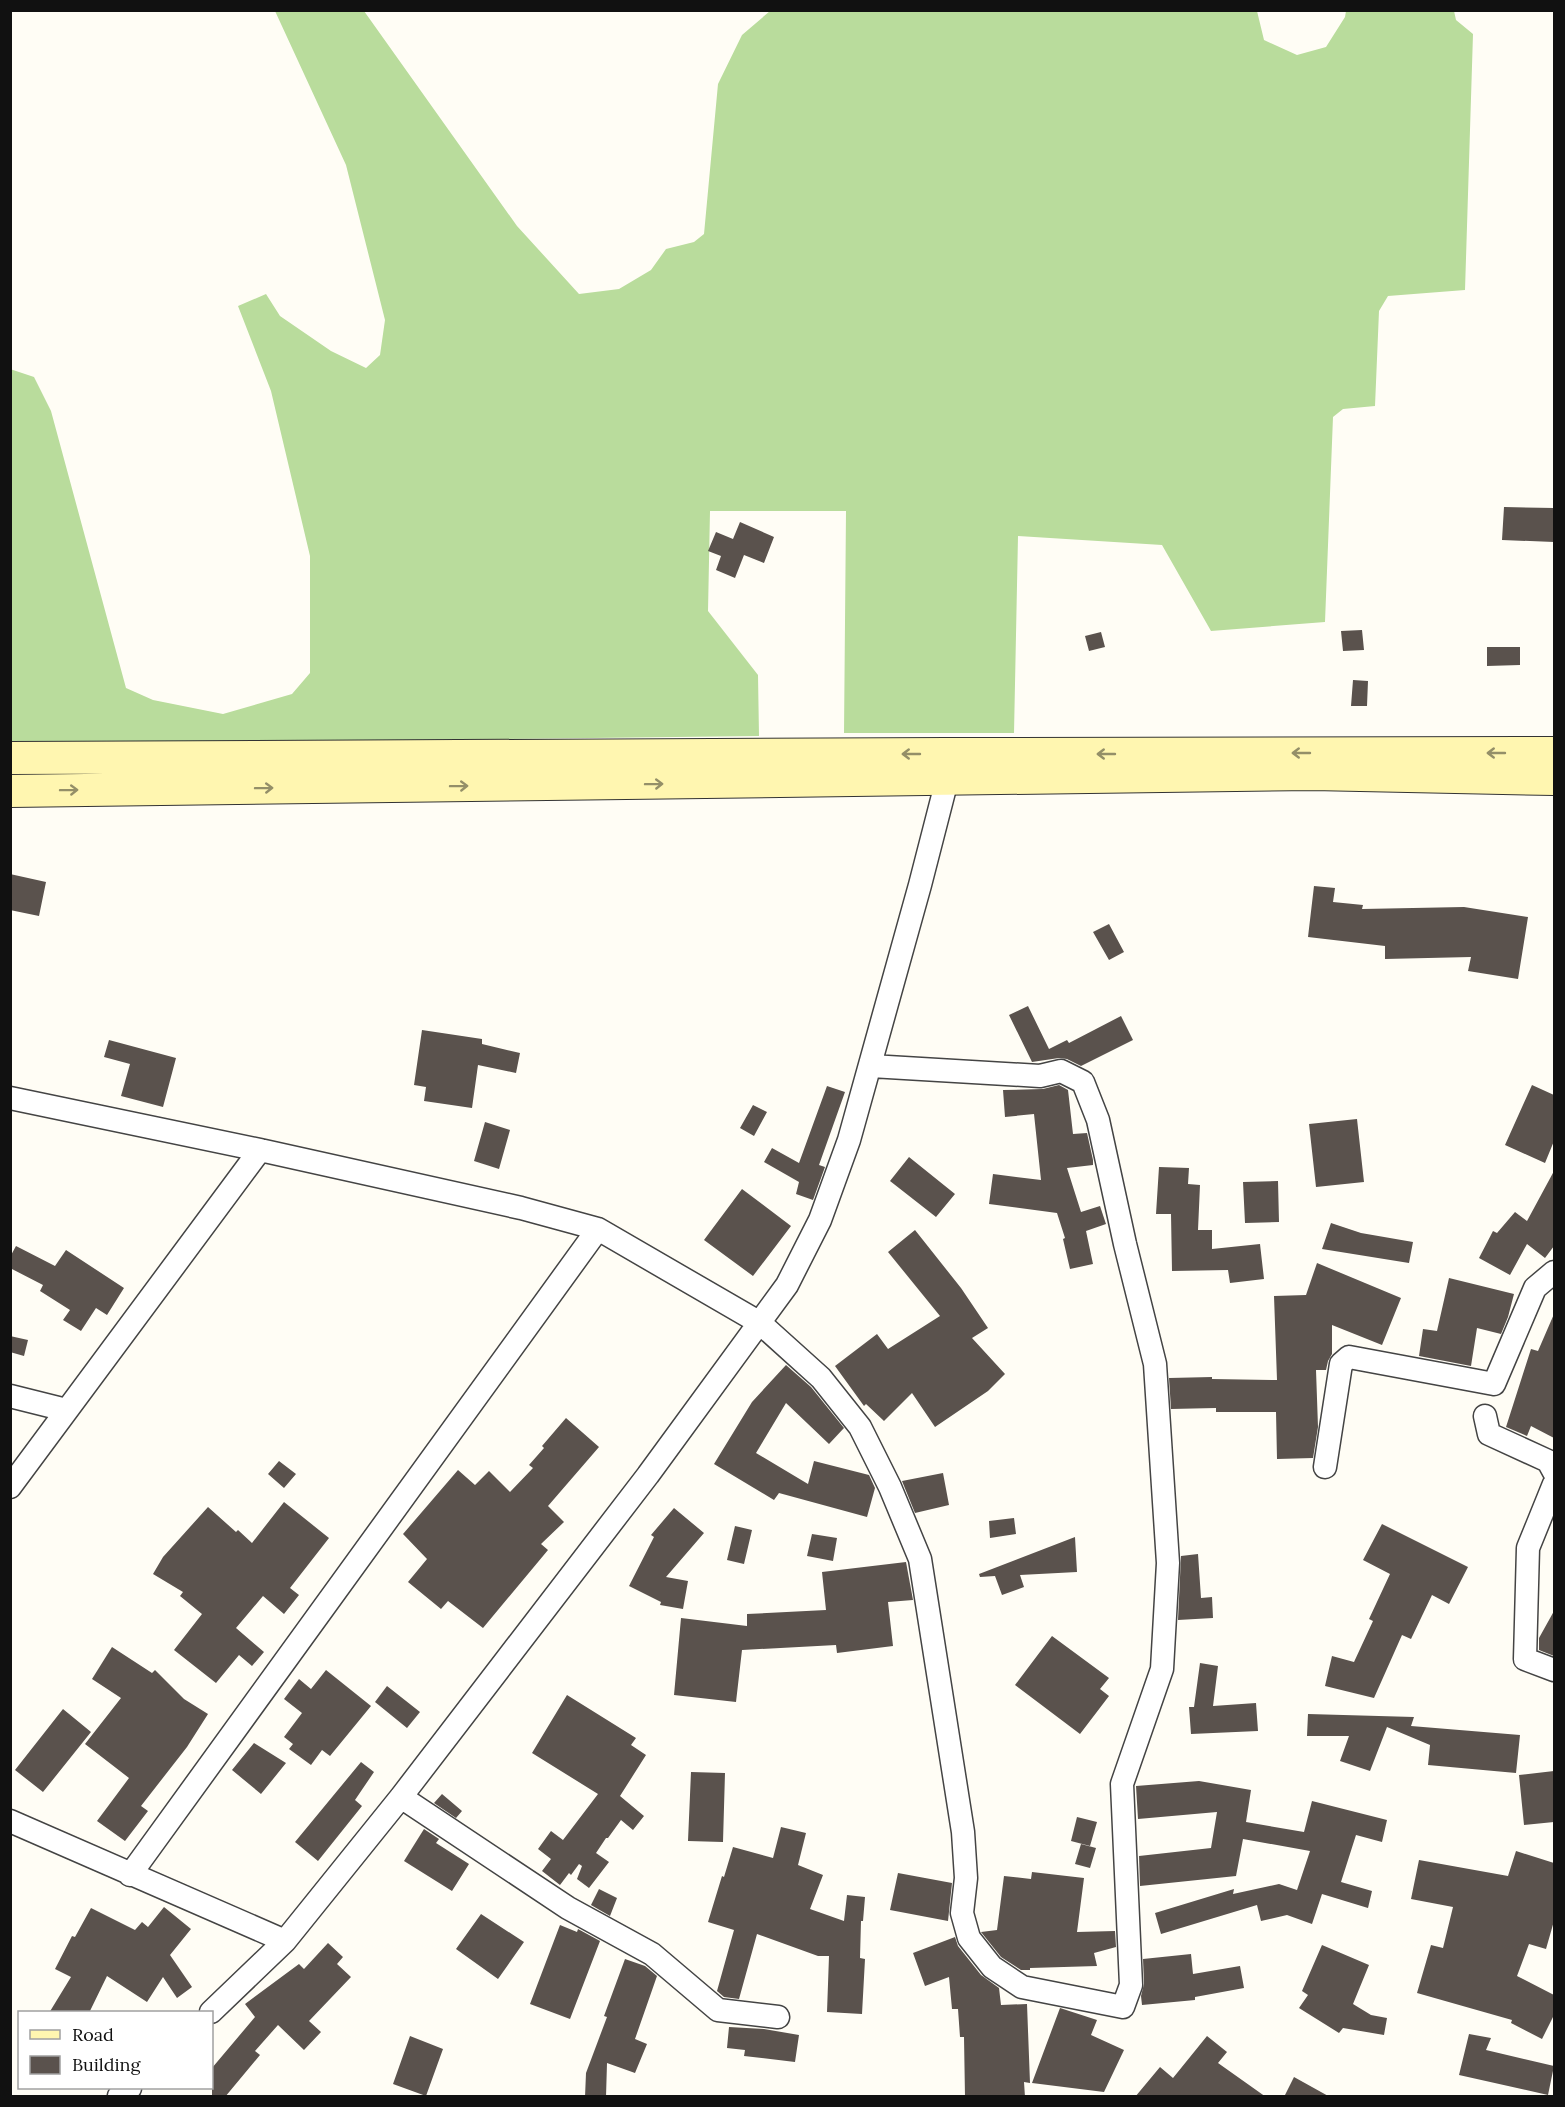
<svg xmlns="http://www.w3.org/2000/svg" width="1565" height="2107" font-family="Lora,serif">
  <rect width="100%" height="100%" fill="#fffdf5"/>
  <!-- forest -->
  <path fill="#b9dc9c" d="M275,11h89l153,215 62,68 40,-5 32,-19 15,-21 28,-7 10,-8 14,-150 24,-49 28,-24h487l7,29 33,15 29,-8 19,-30 1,-6h108l2,9 17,14 -8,256 -77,6 -9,15 -4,95 -32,3 -10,8 -8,205 -114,9 -49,-86 -144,-9 -4,197h-170l2,-222h-136l-2,100 50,64 1,61 -748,9 -1,-376 24,8 17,34 75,277 27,12 70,14 69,-20 18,-21v-117l-39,-165 -33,-85 28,-12 14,22 51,35 35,17 14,-13 5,-35 -39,-155z"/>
  <!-- building -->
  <path fill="#5a524d" d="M1504,507l50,1v34l-52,-2z
    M740,522l34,15 -10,26 -20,-8 -9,23 -19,-8 5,-14 -13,-5 8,-19 17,7z
    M1362,630l2,20 -21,1 -2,-20z
    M1101,632l4,15 -16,4 -4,-15z
    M1487,647h33v18l-33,1z
    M1353,680l15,1 -1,25h-16z
    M10,874l36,8 -7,34 -29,-6z
    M1314,886l21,2 -2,14 30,3 -1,4 102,-2 64,10 -10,62 -50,-8 3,-14 -86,2v-13l-77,-9z
    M1109,924l15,28 -15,8 -16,-28z
    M1028,1006l21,43 18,-9 2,3 52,-27 12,24 -52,26 -14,-7 -8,-1 -27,4 -23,-47z
    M422,1030l60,9v5l38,9 -4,20 -38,-8 -6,43 -48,-7 2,-14 -12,-2z
    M109,1040l67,18 -13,49 -42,-11 9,-32 -26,-7z
    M1059,1085l9,5 5,44 14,-1 6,27v5l-26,3 14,44 19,-6 6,18 -20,7 7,33 -23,5 -7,-30 2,-1 -8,-25 -68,-9 4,-30 48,6 -7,-66 -29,3 -2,-27 40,-1z
    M1532,1085l22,10v46l-9,22 -40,-18z
    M827,1086l18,6 -26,73 6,2 -12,33 -17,-6 3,-12 -35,-20 8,-14 27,15z
    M753,1105l14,7 -13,24 -14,-8z
    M1357,1119l7,63 -48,5 -7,-63z
    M485,1122l25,8 -11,39 -25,-8z
    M909,1157l46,37 -19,23 -46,-36z
    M1159,1167l30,1 -1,16 12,1 -2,45h14v19l48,-5 4,35 -34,4 -2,-13 -56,1 -1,-57h-15z
    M1554,1171v75l-9,12 -18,-14 -17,31 -31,-17 14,-27 4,2 18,-21 12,9z
    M1278,1181l1,41 -34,1 -2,-41z
    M742,1189l49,37 -38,50 -49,-36z
    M1331,1223l30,10 52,9 -4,21 -87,-14z
    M915,1230l46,58 27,40 -16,10 33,36 -17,17 -53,36 -23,-34 -28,28 -18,-17 -2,2 -29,-40 42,-32 11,15 52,-33 -52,-64z
    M16,1246l39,20 11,-16 58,38 -17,27 -11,-7 -15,23 -18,-11 7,-10 -30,-19 3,-6 -33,-17v-11z
    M1317,1263l84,35 -19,47 -50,-20v29l-4,7 -2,9h-10l2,57 -5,31 -36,1 -1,-47h-60v-4l-45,1 -2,-31 43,-1v2l65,1 -3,-84 32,-1z
    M1449,1278l65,16 -6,23 -7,17 -24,-6 -6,38 -52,-10 4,-27 14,2z
    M1554,1314v124l-23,-12 -4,10 -21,-9 25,-78 7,2z
    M10,1336l18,4 -4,16 -14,-4z
    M786,1365l25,22 33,41 -15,16 -43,-41 -30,50 52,31 6,-23 55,14 6,13 -8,29 -88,-24 -5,7 -60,-36 38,-62z
    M566,1418l33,29 -51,59 16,16 -23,22 7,6 -65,78 -35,-27 -7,8 -33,-27 19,-23 -24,-25 55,-64 17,15 14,-14 21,21 23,-24 -4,-3 15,-17 -2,-2z
    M279,1461l17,13 -12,14 -16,-14z
    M943,1473l6,32 -34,8 -13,-32z
    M284,1502l45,36 -39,50 9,7 -15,19 -21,-18 -27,32 28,24 -12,14 -13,-11 -23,28 -42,-33 28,-36 -22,-18 3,-4 -30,-18 10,-17 45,-50 28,25 2,-2 14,13z
    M674,1508l30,25 -38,44 22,4 -5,28 -23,-4 1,-3 -32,-16 25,-49 -3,-2z
    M1014,1518l2,16 -26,4 -1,-17z
    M1382,1524l86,43 -19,37 -17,-9 -21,44 -9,-4 -28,63 -49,-12 7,-30 22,6 19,-41 -4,-2 21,-45 -27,-14z
    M735,1526l17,4 -8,34 -17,-4z
    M812,1534l25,4 -4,23 -26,-5z
    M1075,1537l2,35 -57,3 4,12 -22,8 -7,-19 -15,1 -1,-3z
    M1198,1554l3,44 11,-1 1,21 -35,2 3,-64z
    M906,1562l7,38 -25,2 5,44 -56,7 -1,-8 -94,5 -6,52 -62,-7 7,-77 66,8v-12l79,-4 -4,-38z
    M1554,1611v45l-15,-6v-12z
    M1052,1636l57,42 -9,11 9,7 -29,38 -65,-49z
    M112,1647l40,26 3,-3 29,29 24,15 -21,33 -46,59 7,5 -23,30 -28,-20 32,-43 -44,-34 36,-46 -29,-19z
    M1200,1663l18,3 -5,40 43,-3 2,28 -67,3 -2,-27h5z
    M326,1670l45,36 -41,50 -8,-6 -11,15 -22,-16 4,-5 -9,-7 18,-24 -18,-14 15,-20 12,10z
    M387,1686l33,26 -13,16 -32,-26z
    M567,1695l69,43 -5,7 15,10 -26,41 24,20 -11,14 -12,-10 -13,18h-2l-10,15 13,9 -20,26 -12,-9 5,-13 -3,-2 -8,11 -2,-2 -9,12 -18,-14 9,-12 -13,-10 13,-18 12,9 35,-46 -66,-41z
    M63,1709l28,23 -48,60 -28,-22z
    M1308,1714l106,3 -3,9 109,9 -4,38 -88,-8 2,-20 -43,-18 -17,44 -30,-10 9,-25h-42z
    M254,1743l32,20 -25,31 -29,-24z
    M361,1762l13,10 -19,28 7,6 -44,55 -23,-19z
    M1554,1771v51l-30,3 -5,-50z
    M691,1772l34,1 -2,69 -35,-1z
    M1199,1781l52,9 -5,32 58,10 8,-31 75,19 -5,22 -26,-7 -15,47 31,9 -4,17 -46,-14 -10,30 -25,-9 -26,6 -4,-16 -96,29 -6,-21 79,-24 -1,5 46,-10 18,6 13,-39 -67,-12 -7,37 -96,10 -1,-30 72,-8 6,-36 -79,7 -2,-33z
    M442,1794l20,17 -6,7 -22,-15z
    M1077,1817l20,5 -7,24 -19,-5z
    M781,1827l25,6 -8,32 25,10 -13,34 34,12 3,-26 18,2 -2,24h-2l-1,37 5,1 -3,55 -35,-2 2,-56h-11l-61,-22 -18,65 -15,-2 -7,-6 17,-61 -26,-8 14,-46 2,1 9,-30 40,11z
    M424,1829l15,10 -3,4 33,21 -17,27 -48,-30z
    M1081,1844l15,4 -6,20 -15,-4z
    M1516,1851l38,12v58l-8,28 -17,-5 -12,32 37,19v20l-12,24 -31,-16 1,-3 -95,-27 14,-48 12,3 10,-41 -42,-8 8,-39 89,16z
    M1032,1872l52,6 -7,54 38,-1 1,16 -22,6 3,13 -67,2v2h-9l-20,-13 -20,-25 16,-2 7,-54 27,3z
    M898,1873l54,10 -4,38 -58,-11z
    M599,1889l18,9 -7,18 -19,-11z
    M164,1907l27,22 -21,26 22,32 -15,11 -14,-21 -16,25 -40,-26 -18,37h-40l22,-36 -16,-8 17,-33 3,1 16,-29 44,22 7,-8 6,5z
    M481,1914l43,28 -26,37 -42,-30z
    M560,1925l17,7 1,-3 22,12 -30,78 -40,-15z
    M955,1937l3,9 23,29 18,13 2,17 26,-1 3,79 -6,-1 1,15h-60l-1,-60h-4l-2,-28h-6l-3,-32 -24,9 -12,-33z
    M328,1943l15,14 -6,7 14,13 -42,44 12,11 -17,18 -26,-25 -23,26 5,4 -35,42h-13v-29l43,-51 -10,-13 54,-40 5,5z
    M1322,1945l47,20 -16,39 18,11 16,3 -3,17 -41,-7 -4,5 -40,-25 9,-13 -6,-4z
    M1191,1954l2,20 47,-8 4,22 -49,9v3l-53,5 -1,-9 3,-12 -1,-25z
    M625,1959l20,7 12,10 -22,63 12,5 -12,29 -28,-10 -1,34h-21l1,-24 21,-56 -3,-1z
    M1060,2008l37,12 -6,15 33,15 -20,42 -72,-9z
    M729,2027l35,2 35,6 -4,27 -51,-6 1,-6 -18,-2z
    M1469,2034l22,4 -5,12 68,16 -6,29 -89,-20z
    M410,2036l33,13 -17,47 -33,-12z
    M1207,2036l20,16 -9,11 48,34h-131l25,-30 13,11z
    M1294,2077l36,20h-46z"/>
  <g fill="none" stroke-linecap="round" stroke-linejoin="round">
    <!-- street casing -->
    <g stroke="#444" stroke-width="25">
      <path id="street" d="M10,1098l250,52 261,58 77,21 162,94 61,55 39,49 30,60 30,72 43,273 3,46 -4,35 7,25 23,29 30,20 101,20 8,-22 -9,-201 40,-115 6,-106 -13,-199 -30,-120 -27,-124 -15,-38 -22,-11 -21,5 -169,-10
        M10,1396l56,14
        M1485,1416l4,18 59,27 6,11
        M1325,1467l16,-103 8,-7 145,27 41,-96 19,-16
        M1554,1484l-26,64 -3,111 29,11
        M10,1487l250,-337
        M401,1797l167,111 84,46 66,56 60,7
        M10,1821l275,120
        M130,1875l468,-646
        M211,2012l74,-71 116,-144 247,-322 139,-190 33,-65 29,-80 71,-255 27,-105 1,-16
        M119,2096l11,-8"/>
    </g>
    <!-- secondary casing -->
    <g stroke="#333" stroke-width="34">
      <path id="secondary" d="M10,758l938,-4 606,-1
        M10,791l1303,-17 241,5"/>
    </g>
    <!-- street -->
    <use href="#street" stroke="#fff" stroke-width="22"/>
    <!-- secondary -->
    <use href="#secondary" stroke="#fff6b0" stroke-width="32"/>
  </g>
  <!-- one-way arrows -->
  <defs><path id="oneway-shaft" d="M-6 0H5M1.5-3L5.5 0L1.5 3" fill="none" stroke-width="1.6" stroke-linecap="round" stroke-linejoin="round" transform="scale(1.5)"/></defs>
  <g stroke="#948f68">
    <use href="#oneway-shaft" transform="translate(1301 753) rotate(180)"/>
    <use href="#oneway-shaft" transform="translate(1496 753) rotate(180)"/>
    <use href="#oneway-shaft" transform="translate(911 754) rotate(180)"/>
    <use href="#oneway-shaft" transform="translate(1106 754) rotate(180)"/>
    <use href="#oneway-shaft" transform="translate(654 784) rotate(-1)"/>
    <use href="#oneway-shaft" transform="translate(459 786) rotate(-1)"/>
    <use href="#oneway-shaft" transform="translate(264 788) rotate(-1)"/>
    <use href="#oneway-shaft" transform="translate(69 790) rotate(-1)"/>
  </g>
  <!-- border -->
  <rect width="1565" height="2107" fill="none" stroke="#111111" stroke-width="24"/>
  <!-- legend -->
  <rect x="18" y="2011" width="195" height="78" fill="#ffffff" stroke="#a0a0a0" stroke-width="1.5"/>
  <rect x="30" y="2030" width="30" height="9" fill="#fff6b0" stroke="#a0a0a0" stroke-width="1.5"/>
  <text x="72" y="2041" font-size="18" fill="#111111">Road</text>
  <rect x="30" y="2056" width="30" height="18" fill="#5a524d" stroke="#a0a0a0" stroke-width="1.5"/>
  <text x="72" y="2071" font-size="18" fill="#111111">Building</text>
</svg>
